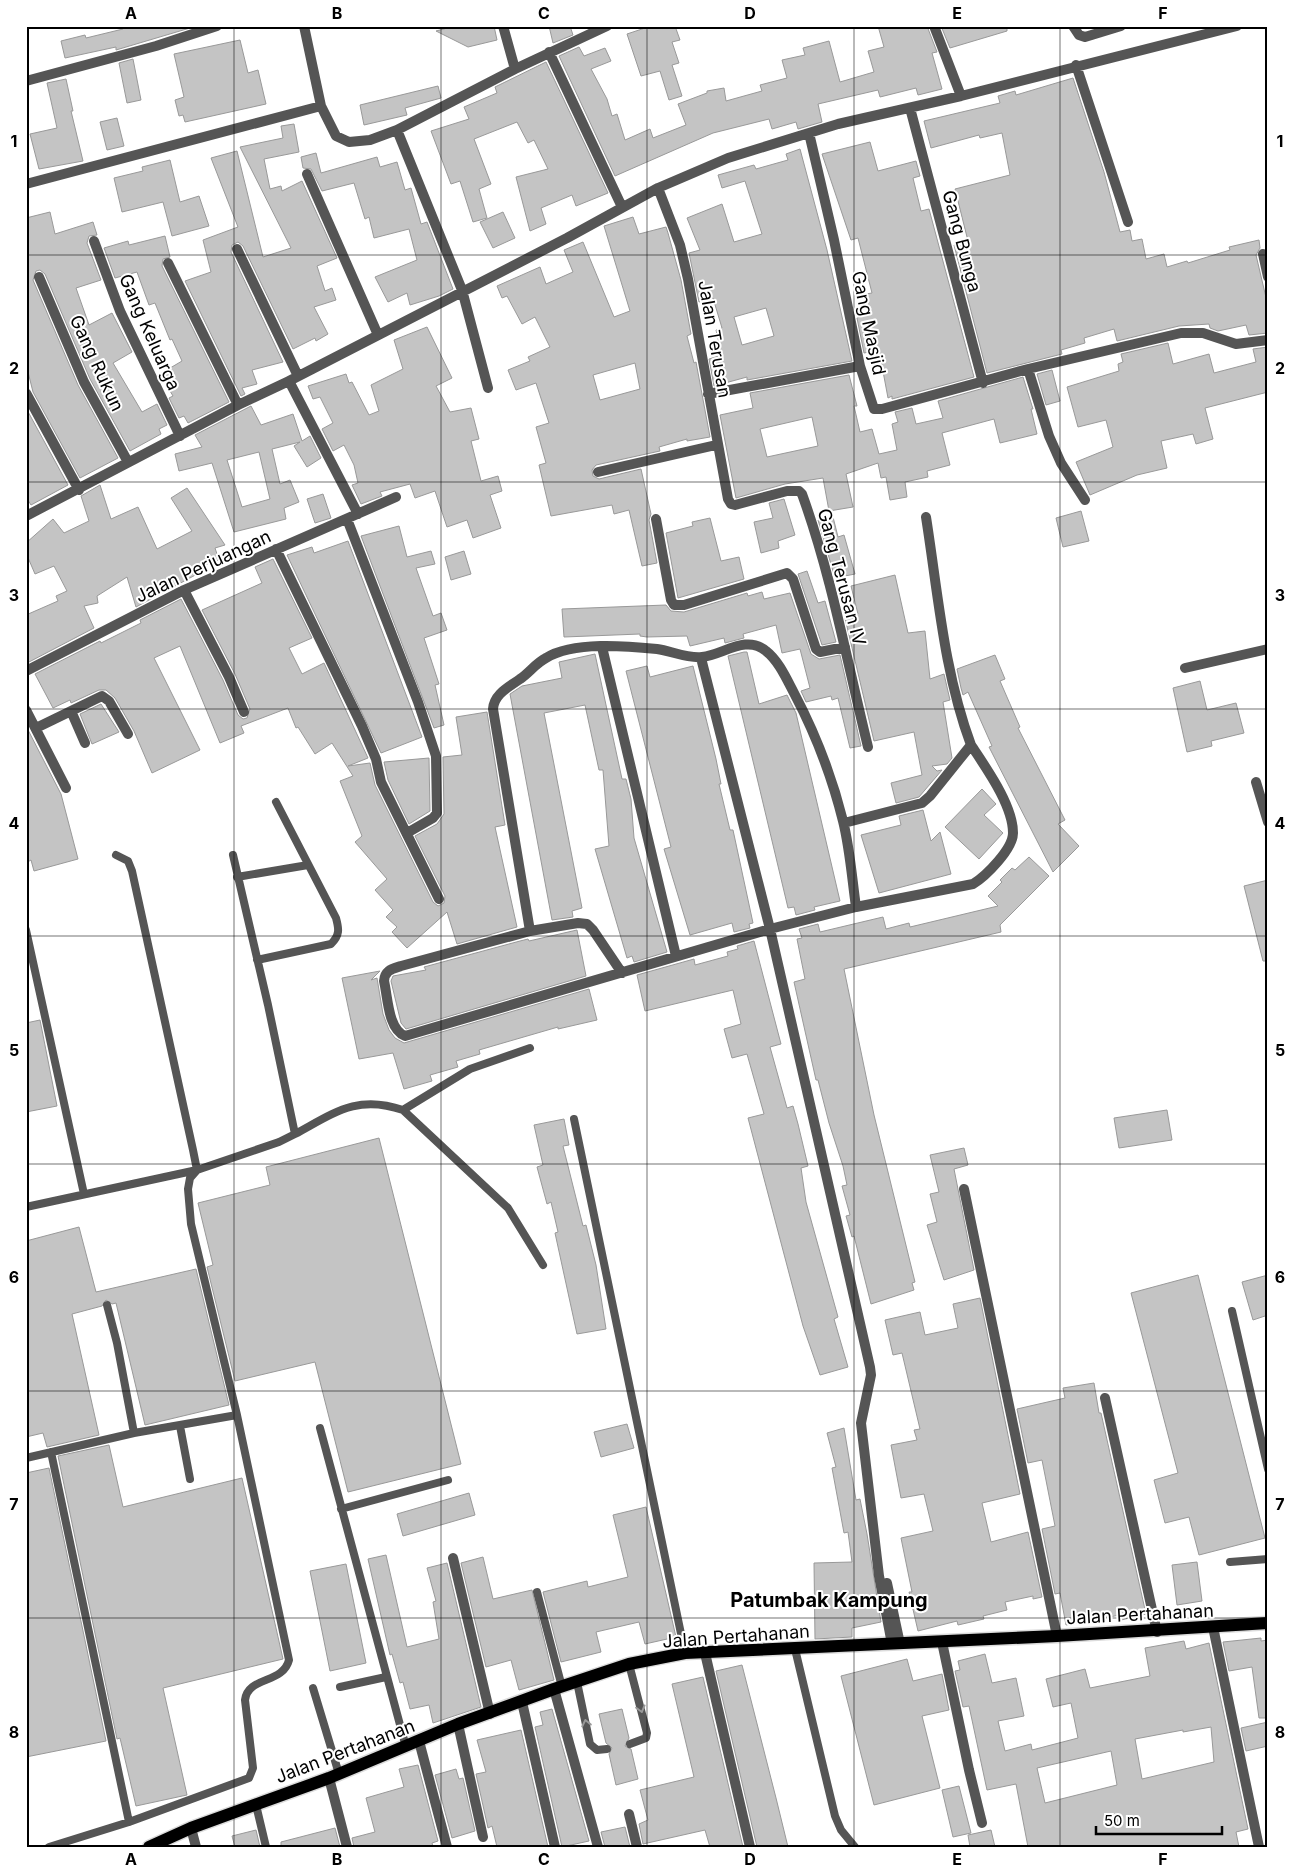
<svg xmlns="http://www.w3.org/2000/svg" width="1294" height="1873" font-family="Inter,sans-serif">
  <rect width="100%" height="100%" fill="#fff"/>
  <!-- building -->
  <path fill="#c4c4c4" stroke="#999" fill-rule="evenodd" d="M122,26h68v2l-74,22v-3l-51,11 -4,-17 24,-6 1,3 37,-9z
    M455,26h39l3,14 -29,7 -32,-16z
    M549,26h21l3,9 -20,8z
    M651,26h24l5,14 -8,2 7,21 -7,2 10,31 -13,4 -9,-29 -19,5 -14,-42z
    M878,26h49l10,26 -5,1 10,36 -24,6 -2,-7 -36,9 -2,-7 -60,14 4,18 -24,7 -2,-7 -24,7 -3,-10 -56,14 -98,43 -56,-120 20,-9 5,9 21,-8 6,13 -20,8 16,30 5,17 5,-2 8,26 25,-11 3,9 33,-13 -8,-21 29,-11v-2l17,-3 2,13 36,-10 -2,-6 27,-7 -5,-18 23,-5 -2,-7 26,-7 11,41 34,-10 -6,-21 16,-4z
    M941,26h66v5l-57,17z
    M240,40l8,33 10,-3 8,34 -81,18 -2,-7 -4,1 -4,-16 9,-3 -10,-43z
    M133,59l8,41 -14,3 -8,-40z
    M546,62l62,131 -32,13 -4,-11 -31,13 5,16 -16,7 -14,-54 32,-8 -14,-29 -6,3 -11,-21 -43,17 17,45 -12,5 8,29 -14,4 -13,-41 -9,3 -20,-53 38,-12 -5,-12 33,-14 -2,-6z
    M1073,78l31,94 16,60 10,-2 2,11 10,-2 4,20 18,-5 3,13 20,-6 1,2 42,-13 -1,-3 30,-7 1,8 -4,7 12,51v27l-19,2 -3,-10 -28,6 -8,-3 -1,-4 -30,2 -62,15 -3,-12 -30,9 1,5 -24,7 1,4 -75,19 -33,-128 14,-4 -13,-52 55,-14 -8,-42 -22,5 -1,-3 -48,13 -7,-27 76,-18 -2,-7 17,-5 1,4z
    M66,79l7,32h-2l12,50 -44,8 -9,-35 27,-6 -10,-45z
    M438,86l3,12 -36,10 2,7 -43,10 -4,-20z
    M117,118l7,28 -17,4 -7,-28z
    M294,124l5,28 -35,7 6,30 11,-3 1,5 20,-10 35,77 -20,8 8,25 7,-3 4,12 -22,7 14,27 -12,7 -1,-3 -22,11 -50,-103 -5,-4 -6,3 -1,7 52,110 -31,8 5,14 -15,4 3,6 -4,2 -56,-115 26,-9 -8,-32 35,-13 -27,-69 26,-7 26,106 28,-9 -51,-101 43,-9 -2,-12z
    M870,142l8,29 38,-10 4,15 -7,2 8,33 8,-2 45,168 -82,22v-3l-4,2 -9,-48 -15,3 -7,-35 13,-4 -4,-20 6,-1 -14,-55 -7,2 -29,-86z
    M800,149l27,101 25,111 -105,19v-3l-33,9 -5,-27 13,-4 -6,-25 6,-2 -9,-30 -14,4 -10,-49 11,-3 -13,-32 35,-14 12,38 28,-8 -17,-53 -23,7 -4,-13 36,-10 2,4 32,-9 -2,-6zM766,308l8,28 -32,9 -8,-28z
    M316,153l5,20 56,-16 3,10 17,-5 8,28 6,-2 10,36 6,-2 26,67 -14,7 -29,9 -3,-12 -19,9 -13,-25 42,-17 -8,-31 -35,9 -5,-21 -4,2 -11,-36 -32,8 -11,-22 -8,-1 -2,-11z
    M170,160l10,42 19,-6 10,30 -37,10 -9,-34 -41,10 -8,-34 29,-7 -1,-4z
    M50,212l5,22 38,-12 4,13 -8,1 -2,7 14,37 -25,8 13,37 23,-12 20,39 -19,11 29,49 15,-8 10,21 -8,4 2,5 -31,17 -40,-72 -45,-105 -5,-4 -4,1 -3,9 45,105 40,73 -38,20 -47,-86 -7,-28v-146z
    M503,212l12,26 -22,10 -13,-26z
    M633,217l6,17 27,-7 2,6 13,47 10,54 -4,2 7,27 2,-1 14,75 -23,4v-2l-28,8 1,4 -64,14 -4,5 1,6 6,3 42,-10 10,45 -2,6 8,43 -15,3 -13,-56 -15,4 -2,-9 -61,11 -12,-51 7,-2 -10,-36 13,-4 -13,-40 -20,7 -8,-20 22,-9 -2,-4 22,-10 -15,-30 -13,7 -15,-28 -5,2 -5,-12 43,-19 6,17 27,-12 -9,-22 19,-8 31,75 16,-6 -26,-85zM635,363l5,26 -40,11 -7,-25z
    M165,236l5,21 -7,2 -1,7 67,136 -41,21 -4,-7 -5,2 -10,-20 4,-2 -13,-22 22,-13 -10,-22 -2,1 -15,-37 -6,2 -12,-33 -22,6 -11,-30 24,-7 1,4z
    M427,327l25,51 -16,8 14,26 21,-4 8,31 -8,2 10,40 17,-5 4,15 -12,4 11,33 -28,10 -6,-18 -20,7 -12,-36 -20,7 -5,-14 -30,8 2,4 -21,8 -9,-19 6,-2 -4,-18 -10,-20 -11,6 -11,-22 11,-6 -13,-26 -7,2 -5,-13 38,-12 3,9 3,-1 17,33 10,-4 -8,-26 32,-16 -9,-29z
    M1168,343l5,21 36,-10 5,19 42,-11 -3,-13 15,-2v45l-63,16 8,31 -17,5 -3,-10 -32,7 6,27 -30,7 -47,20 -14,-33 37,-15 -7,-27 -28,7 -11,-40 52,-16 -1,-7 5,-2 -2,-8z
    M1052,370l8,31 -14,4 -9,-31z
    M849,375l8,31h-3l6,26 12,-3 7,25 18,-4 -5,-26 6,-2 -3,-10 17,-4 4,16 27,-6 -5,-17 85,-24 10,32h-2l6,25 -37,9 -6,-24 -52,14 8,32 -23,6 1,6 -23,5 2,15 -17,3 -4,-23 -5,1 -3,-15 -32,11 7,33 -24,4 -6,-33 -38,6 -49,14 -16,-83 33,-7 -3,-15zM812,417l6,29 -51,11 -7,-28z
    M251,406l10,19 32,-11 9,27 8,-5 11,22 -14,9 -13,-21 6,-4 -28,7 8,35 10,-4 9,22 -15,6 2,11 -52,13 -22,-69 -33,8 -4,-17 27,-7 -7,-12zM259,452l11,47 -28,8 -15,-47z
    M26,408l42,77 -37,20 -5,-8z
    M100,485l11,34 27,-12 19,42 35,-18 -21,-33 16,-10 38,57 -10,3 4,12 -21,7 3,5 -65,35 -9,-30 -30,19 1,7 -14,3 10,22 -65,34 -3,-6v-41l32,-14 -2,-5 11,-5 -13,-25 -19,8 -9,-21v-10l27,-24 11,14 25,-12 -8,-25z
    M323,494l8,24 -16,5 -8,-24z
    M784,499l11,36 -17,6 1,7 -18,5 -7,-31 19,-4 -4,-15z
    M1081,511l8,30 -26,6 -7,-29z
    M833,517l5,20 6,-2 11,39 -20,4 -17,-58z
    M710,518l11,43 18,-4 5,22 -66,19 -12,-65 27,-7 -1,-4z
    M399,526l8,31 24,-6 4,13 -19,4 17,48 8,-3 6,17 -23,8 15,46 -4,1 9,40 -10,3 -73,-192z
    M348,541l74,196 -41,16 -94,-198 25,-8 2,6z
    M464,551l7,23 -20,6 -6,-23z
    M273,559l39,79 -23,10 13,26 22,-11 44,95 -20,8 22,-3 5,22 58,117 5,4 6,-3 1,-7 -30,-60 22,-12 7,-10 -1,-57 19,-2 -6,-38 31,-5 18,113 -10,2 22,100 -60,17 -10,-32 -40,36 -15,-16 5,-5 -11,-10 7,-7 -18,-20 12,-11 -32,-37 7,-6 -22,-55 13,-5 -21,-33 -17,11 -17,-27 -2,1 -8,-20 -47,18 3,7 -24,10 -40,-97 -26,12 46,92 -48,23 -18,-42 -19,-33 -9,-8h-7l-28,13 -1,-3 -17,8 -18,-34 65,-33 1,2 40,-20 -1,-3 41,-21 42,81 15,35 5,4 4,-1 3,-9 -15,-35 -33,-64 60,-27 -7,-16z
    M807,571l11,32 7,-2 11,41 -14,3 -24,-71z
    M895,575l13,58 17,-2 5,48 14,-5 6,26 -7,2 9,56 -5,6 -15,2 5,5 5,-1 -23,27 -23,6 -5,-20 31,-8 -8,-43 -40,9 -29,-123 13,-4 -7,-28z
    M762,592l2,7 26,-6 21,61 8,5 21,-4 21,91 -11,2 -12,-50 -6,2 -1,-4 -25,6 -5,-11 9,-3 -10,-39 -18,4 -6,-28 -33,9 1,4 -19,5 -1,-5 -34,8 -3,-10 -40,1 -7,-1v-2l-76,3 -2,-28 104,-4 5,6 13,1 63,-19 1,3z
    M744,652h3l12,52 28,-9 9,18 44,188 -26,6 1,3 -19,5 -2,-8 -6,1 -60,-252z
    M595,654l27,125h4l5,20 3,39 33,114 -33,10 -2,-6 -5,2 -32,-109 14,-3 -6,-76h-4l-14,-65 -41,8 38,195 -10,3 1,6 -21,3 -42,-226 12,-8 40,-8 -3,-16z
    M995,655l10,24 -5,2 20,46 -2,1 47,92 -7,4 21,22 -26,26 -64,-125 3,-1 -24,-54 -5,3 -2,-7 -4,-19z
    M647,666l3,11 43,-11 23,93 5,25h-2l11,46h3l20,93 -4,1 1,4 -16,4 -2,-9 -42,12 -26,-86 7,-2 -45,-176z
    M1200,681l7,29 29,-7 8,30 -33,8 1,5 -25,6 -14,-64z
    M101,704l18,28 -27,12 -12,-30z
    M26,726l35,68 17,65 -44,12 -3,-11 -5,3z
    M429,758l1,53 -21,13 -21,-44 -4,-18z
    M982,789l14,15 -12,11 19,18 -24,26 -34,-32z
    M923,810l8,31 9,-9 11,42 -72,19 -18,-58 40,-10 -2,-9z
    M1029,857l20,19 -49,49 1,7 -157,37 30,146 41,167 -3,1 2,7 -43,14 -17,-68 -2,1 -6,-21 4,-1 -8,-29 5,-1 -4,-19 -14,-43 -11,-43h-2l-22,-98 11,-3 -8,-40 5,-1 -3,-9 19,-5 2,8 63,-15 3,12 23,-6 1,4 88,-21 -10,-10 14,-14 -2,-2 12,-12 3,2z
    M1268,880v81h-5l-19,-75z
    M577,930l9,46 -180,53 -5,-6 -10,-42 2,-5 33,-6 -2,-3 96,-26 8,-2 1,2z
    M754,941l27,103 -11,3 17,61 6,-2 5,18 10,42 -7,2 5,34 32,115 -4,2 14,48 -28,8 -17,-49 -55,-208 16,-4 -17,-60 -15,4 -8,-29 17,-5 -8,-34 -88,21 -8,-36 57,-16 1,6 33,-9 -1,-4 11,-3 -1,-3z
    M380,971l-9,9 6,-2 6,36 6,16 6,8 9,5 185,-54 8,31 -39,9v-2l-79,23 1,4 -24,7 2,6 -28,8 2,6 -28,8 -11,-36 -34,6 -17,-81z
    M40,1020l17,86 -31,6v-89z
    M1167,1110l5,30 -53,8 -5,-30z
    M564,1119l5,26 -6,1 20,80 3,-1 10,40 10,64 -29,5 -22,-101 3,-1 -7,-30 -4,2 -10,-37 6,-2 -9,-40z
    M379,1138l82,326 -113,28 -33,-130 -80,19 -28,-114 6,-2 -15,-62 72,-18 -4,-18z
    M964,1148l4,17 -14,4 20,101 -30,10 -17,-55 10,-3 -7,-28 9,-2 -9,-37z
    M79,1227l17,65 100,-23 33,136 -84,20 -29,-122 -4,1 -6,-4 -4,6 -30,8 27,121 -52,12 -4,-14 -17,4v-196z
    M1198,1275l67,263 -66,17 -10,-38 -24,6 -11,-43 24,-7 -47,-180z
    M1268,1275v40l-15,5 -11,-38z
    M980,1298l40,196 -38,9 9,39 37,-10 14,65 -9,2v-3l-28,6 2,8 -24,6 1,3 -26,6 -1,-4 -39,10 -9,-39h3l-11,-54 32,-7 -9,-37 -23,4 -10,-53 26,-5 -3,-10 6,-1 -18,-76 -9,2 -8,-35 35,-8 5,23 33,-7 -5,-24z
    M1094,1383l5,30h2l45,201 -25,6 -1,-5 -54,10 -6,-32 -5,1 -13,-65 13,-3 -13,-66 -14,3 -11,-54 48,-11 -2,-10z
    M627,1424l7,24 -33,9 -7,-25z
    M844,1428l12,72 4,-1 7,35 14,88 -29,6v9l-37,2 -1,-76 38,-1 -4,-30 -4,1 -12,-65 4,-1 -9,-34z
    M109,1445l14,62 119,-29 41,181 -120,29 24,107 -51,11 -16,-68 -3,1 -59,-283z
    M49,1468l57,273 -80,16v-284z
    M469,1493l6,22 -72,21 -6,-22z
    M646,1507l30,130 -31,7 -6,-22 -43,10 5,20 -40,10 -18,-70 44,-11 1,6 40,-10 -15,-62z
    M386,1555l21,92 32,-8 -6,-37 3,-1 -9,-33 20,-5 34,144 -48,16 -4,-18 -19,4 -7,-27 -3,1 -8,-29 -2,1 -22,-96z
    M483,1557l10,42 39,-9 22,90 -35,10 -8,-30 -25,7 -25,-104z
    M1197,1562l5,39 -25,4 -5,-40z
    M346,1564l20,99 -36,8 -20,-100z
    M1261,1638v3l7,-1v78h-9l-7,-51 -23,4 -6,-29z
    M1184,1641l2,8 23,-6 39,186 -12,3 3,15h-211l-12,-63 -29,6 -18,-84 -6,1 -8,-36 5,-1 -2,-9 27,-7 7,29 24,-5 8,38 -26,5 7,30 26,-7 1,6 46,-12 -7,-35 -18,4 -7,-28 39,-10 5,19 60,-12 -5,-28zM1211,1727l3,35 -72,17 -7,-40 48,-9v2zM1111,1751l6,34 -72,18 -8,-35z
    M907,1659l6,22 29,-7 7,36 -27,6 18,72 -66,17 -33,-129z
    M742,1665l34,133 12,49h-31l-41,-176z
    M703,1677l40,170h-33l-5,-17 -62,14 -4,-20 9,-4 -8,-30 54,-13 -22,-93z
    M552,1709l37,132 -27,6 -27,-120 8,-2 -3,-13z
    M622,1709l7,29 -4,8 6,3 7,30 -22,6 -7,-31 3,-6 -6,-5 -7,-29z
    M1268,1722v24l-22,5 -5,-23z
    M521,1730l27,117h-51l-5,-21 -4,2 -12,-54 10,-2 -9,-32z
    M418,1765l20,76 -6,2 1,4h-79l-2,-9 23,-6 -9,-34 38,-11 -5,-18z
    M456,1769l3,10 4,-1 12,53 -23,7 -17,-63z
    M959,1786l12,47 -18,4 -11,-47z
    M625,1827l5,20h-25l-4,-15z
    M335,1828l5,19h-59v-5z
    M256,1830l4,17h-25l-3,-11z
    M991,1830l4,17h-25l-2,-12z"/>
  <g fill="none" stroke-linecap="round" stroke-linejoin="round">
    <!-- primary casing -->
    <g stroke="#dbdbdb" stroke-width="15">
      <path id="primary" d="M149,1847l42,-19 138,-50 129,-54 96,-35 75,-25 56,-11 372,-17 211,-13"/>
    </g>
    <!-- service -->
    <path stroke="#555" stroke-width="8" d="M237,877l71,-12
      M26,930l58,264
      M257,960l74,-16c9,-9 8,-15 5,-26l-60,-116
      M403,1110l67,-41 60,-21
      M574,1119l111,534
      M295,1134c39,-21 62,-40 108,-24l105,98 35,57
      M26,1207l171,-37 82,-28 16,-8 -27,-129 -35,-150
      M107,1305l10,38 17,90
      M1232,1311l36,158
      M180,1426l10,53
      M320,1428l86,319
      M51,1452l78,370
      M26,1458l108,-25 103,-18
      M341,1509l107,-29
      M1230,1562l38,-3
      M537,1592l25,95
      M795,1649l40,167 6,14 14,17
      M629,1664l18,69 -1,5 -16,6
      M577,1682l13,62 7,6 10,-1
      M340,1687l46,-10
      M313,1688l26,86
      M256,1805l10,42
      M49,1847l80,-25 120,-44 4,-10 -8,-68c3,-24 38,-16 44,-40l-52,-245 -46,-191 -3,-35 2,-11 7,-8 -4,-20 -61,-279 -4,-10 -12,-6"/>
    <!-- minor -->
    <path stroke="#555" stroke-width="10" d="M304,26l17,80 15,30 13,6 21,-2 27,-10 118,-61 92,-43
      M503,26l12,43
      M934,26l27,70
      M1073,26l6,9 6,2 36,-11
      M549,52l73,155
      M1076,65l52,157
      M26,81l130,-35 61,-20
      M910,108l73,275
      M397,130l65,160 26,98
      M809,133l25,107 26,126 14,43h8l146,-40 153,-36h22l33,11 32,-4
      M307,174l71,161
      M26,184l295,-78
      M658,188l22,57 8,34 40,220 3,5 4,1 52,-14h12l3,3c30,83 45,168 66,253
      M94,241l26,70 60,125
      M237,249l61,127
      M1263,254l5,23
      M168,263l70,142
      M39,277l45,105 44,80
      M1028,369l21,67 12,27 24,37
      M289,381l69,133
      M26,393l53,97
      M708,394l152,-28
      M598,472l118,-27
      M26,516l212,-111 51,-24 278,-143 91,-50 70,-30 110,-34 123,-28 276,-70
      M347,519l71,183 18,54 1,57 -4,5 -26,15
      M656,519l15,81 3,5h10l103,-32 6,6 23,70 4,3 25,-5
      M276,549l86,177 14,33 5,23 58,117
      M184,590l45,87 15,35
      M602,647l74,309
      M701,658l69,271 100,438 1,8 -10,48 18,153 13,68
      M1185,668l83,-19
      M26,671l158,-81 212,-93
      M26,710l40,78
      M71,711l14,32
      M36,728l66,-32 7,5 19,33
      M1256,782l12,40
      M844,823l78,-20 8,-7 41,-51c-27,-72 -33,-152 -45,-228
      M856,907l117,-23c13,-8 40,-35 40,-51 0,-28 -27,-65 -42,-88
      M530,931l-37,-222c1,-15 16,-22 27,-30 9,-6 16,-16 26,-21 27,-17 81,-12 111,-9 14,2 32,10 45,8 21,-2 44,-23 64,-6 13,10 21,29 29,44 21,40 37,82 48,126 7,28 9,58 13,86l-86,22 -365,107c-17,-7 -17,-38 -21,-55 1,-11 8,-12 17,-15l129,-35 48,-8 9,1 6,6 29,43
      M964,1189l93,447
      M1105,1398l52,234
      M453,1558l37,156
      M887,1583l13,61
      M1213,1627l46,220
      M942,1642l27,128 13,53
      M705,1653l45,194
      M554,1689l44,158
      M522,1702l33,145
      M458,1724l25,113
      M419,1741l28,106
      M329,1778l18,69
      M629,1814l8,33
      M191,1828l5,19"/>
    <!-- primary -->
    <use href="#primary" stroke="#000" stroke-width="12"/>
  </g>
  <!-- one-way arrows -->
  <defs><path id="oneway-chevron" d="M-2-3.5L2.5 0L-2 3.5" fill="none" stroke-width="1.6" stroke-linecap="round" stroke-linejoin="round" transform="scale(1.25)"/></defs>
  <g stroke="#999">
    <use href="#oneway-chevron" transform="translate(641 1709) rotate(75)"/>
    <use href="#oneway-chevron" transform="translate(586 1723) rotate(-102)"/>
  </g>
  <!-- grid -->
  <path fill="none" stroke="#000" stroke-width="1" stroke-opacity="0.55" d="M234,26v1821M441,26v1821M647,26v1821M854,26v1821M1060,26v1821M26,255h1242M26,482h1242M26,709h1242M26,936h1242M26,1164h1242M26,1391h1242M26,1618h1242"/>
  <g text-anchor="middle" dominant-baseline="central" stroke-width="4" stroke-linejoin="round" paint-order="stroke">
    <!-- street labels -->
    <g font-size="18" fill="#000" stroke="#fff">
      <text transform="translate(962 241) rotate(75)">Gang Bunga</text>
      <text transform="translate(869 323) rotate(78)">Gang Masjid</text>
      <text transform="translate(150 332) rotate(66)">Gang Keluarga</text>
      <text transform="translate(715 339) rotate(80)">Jalan Terusan</text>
      <text transform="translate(97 363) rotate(65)">Gang Rukun</text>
      <text transform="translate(203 566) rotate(-25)">Jalan Perjuangan</text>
      <text transform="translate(842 577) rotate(75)">Gang Terusan IV</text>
      <text transform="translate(1140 1614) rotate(-3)">Jalan Pertahanan</text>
      <text transform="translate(736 1636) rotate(-4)">Jalan Pertahanan</text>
      <text transform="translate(345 1751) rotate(-21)">Jalan Pertahanan</text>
    </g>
    <!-- quarter labels -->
    <g font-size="20" font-weight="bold" fill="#000" stroke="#fff">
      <text x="829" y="1600">Patumbak Kampung</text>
    </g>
  </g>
  <!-- border -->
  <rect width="1294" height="1873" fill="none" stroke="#ffffff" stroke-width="55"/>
  <!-- scale -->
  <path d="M1096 1826v8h126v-8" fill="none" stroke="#000000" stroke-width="2.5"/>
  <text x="1104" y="1826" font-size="15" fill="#000000" stroke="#ffffff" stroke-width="4" paint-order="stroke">50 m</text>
  <rect x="28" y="28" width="1238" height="1818" fill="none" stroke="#000" stroke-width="2"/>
  <g font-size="16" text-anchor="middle" font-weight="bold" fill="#000">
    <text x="131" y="19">A</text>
    <text x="337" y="19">B</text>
    <text x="544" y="19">C</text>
    <text x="750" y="19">D</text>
    <text x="957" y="19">E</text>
    <text x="1163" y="19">F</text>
    <text x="14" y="147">1</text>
    <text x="1280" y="147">1</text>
    <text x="14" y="374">2</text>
    <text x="1280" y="374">2</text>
    <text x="14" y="601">3</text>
    <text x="1280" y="601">3</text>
    <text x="14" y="829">4</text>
    <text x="1280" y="829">4</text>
    <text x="14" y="1056">5</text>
    <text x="1280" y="1056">5</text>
    <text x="14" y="1283">6</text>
    <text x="1280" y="1283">6</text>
    <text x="14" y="1510">7</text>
    <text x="1280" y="1510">7</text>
    <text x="14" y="1738">8</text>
    <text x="1280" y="1738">8</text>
    <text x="131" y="1865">A</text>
    <text x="337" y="1865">B</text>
    <text x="544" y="1865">C</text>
    <text x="750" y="1865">D</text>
    <text x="957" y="1865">E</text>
    <text x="1163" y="1865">F</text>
  </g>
</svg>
